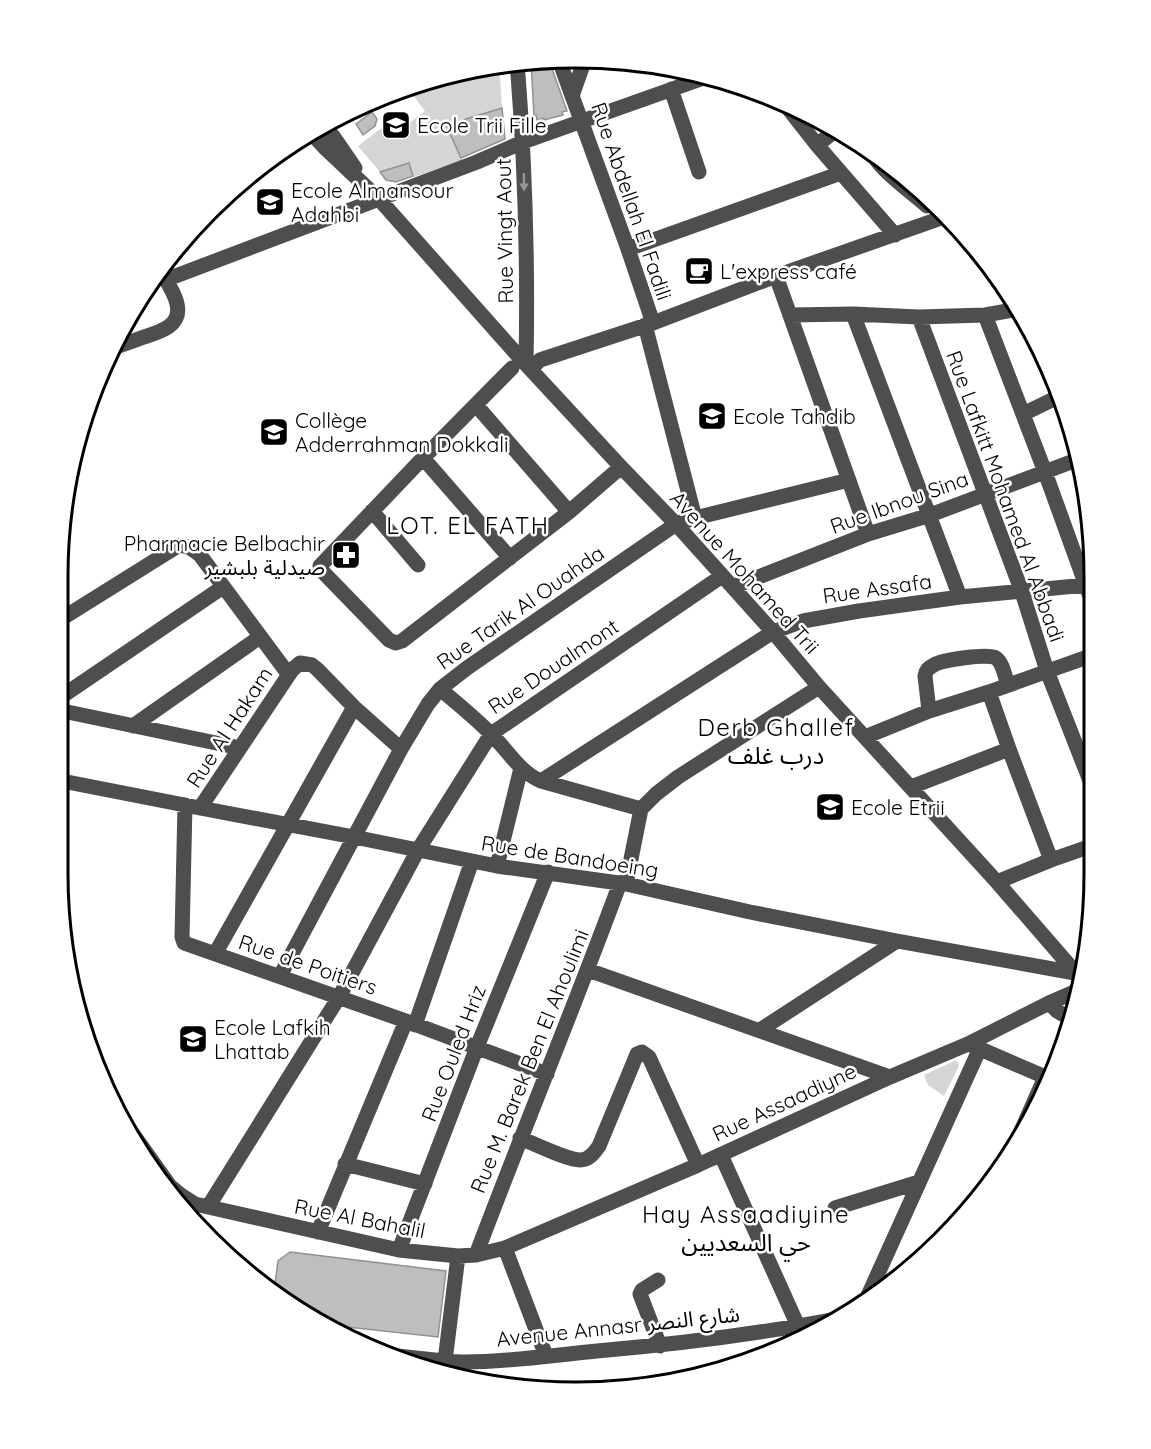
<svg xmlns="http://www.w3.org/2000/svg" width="1151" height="1449" font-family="Quicksand,'Noto Sans Arabic',sans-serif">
  <rect width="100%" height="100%" fill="#fff"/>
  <!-- green -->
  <path fill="#d5d5d5" d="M499,63l3,45 -36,11 -19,8 15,33 -48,17 -6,-14 -28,9 -22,-26 26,-20 8,10 33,-25 -19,-25z
    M954,1061h3l2,5 -15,30 -16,-11 -4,-10z"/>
  <!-- building -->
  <path fill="#bebebe" stroke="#929292" stroke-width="1.5" d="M549,60l18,51 -5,1 1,3 -19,5v-2l-7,2 -1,-5 -2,1 -3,-55z
    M502,108l3,31 -44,19 -14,-31 19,-8z
    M372,112l5,7 -2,7 -12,9 -7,-11z
    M409,163l4,13 -17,6 -10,-2 -6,-8z
    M290,1252l156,19 -8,66 -118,-13 -4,-2 -42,-31 4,-30z"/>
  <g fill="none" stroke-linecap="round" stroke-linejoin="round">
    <!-- minor -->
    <path stroke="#4e4e4e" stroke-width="15" d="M559,60l69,189 25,74
      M517,61c8,101 11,202 9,303
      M671,89l28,83
      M572,96l13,-37
      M784,103l33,42 78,90
      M322,124l11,12 22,32
      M310,132l14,15 55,52 142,160 100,108 55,57 97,108 46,55 178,195 85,98
      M817,145l19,-15
      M873,153c2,13 42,42 54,53
      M628,249l213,-76
      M776,276l92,258
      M165,280l312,-118 46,-20 189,-67
      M853,314l107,283
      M790,315l63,-1 66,3 66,-2 34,-6
      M985,315l60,157 48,133
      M919,317l103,275 25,79 47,120
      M645,325l50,193
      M112,348c11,-3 21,-7 32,-11 16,-5 38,-11 33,-33 -2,-11 -11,-24 -17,-34
      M512,368l-89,90 -103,108 1,4 68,70 7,3 6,-2 167,-129 52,-45
      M531,369l9,-9 113,-37 123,-47 171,-60
      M476,405l93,107
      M1023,414l35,-17
      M423,458l87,100
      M372,511l46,54
      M733,587l135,-53 62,-19 149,-56
      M58,621l120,-75c10,-1 14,3 22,9l89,120
      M440,689c17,14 34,28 50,44 17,16 29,39 51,48l100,28
      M989,692l20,57 42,111
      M58,699l165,-112
      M58,710l182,38
      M929,711l-4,-35c1,-6 3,-8 9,-11 8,-5 54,-12 62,-7 7,5 9,19 12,27
      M133,726l127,-89
      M865,737l64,-26 60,-19 104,-37
      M57,780l143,28 154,29 143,29 129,18 124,28 147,29 178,32
      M541,781l232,-149 30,-11 56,-10 101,-14 126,-12
      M911,787l98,-38
      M185,805l-3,132 2,6 222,78 141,53
      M200,808l92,-138 8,-7 12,2 5,4 37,38 47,42
      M497,866l24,-98
      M997,882l54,-22 43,-15
      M626,884l15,-75 15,-15 22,-17 141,-90
      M215,954l139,-247
      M588,970l302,107
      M280,976l121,-227 27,-45 12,-15 27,-21 209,-144 19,-6 154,-38
      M1049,1003l8,8 14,8
      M415,1025l57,-164
      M760,1030l137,-89
      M971,1045l79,34
      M118,1113l52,73 11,9 14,9 204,46 59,6 18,-1 29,-7 193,-83 192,-88 78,-33 81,-41 30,-13
      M520,1138c13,5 47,22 60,22 9,0 14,-7 19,-14l38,-92 5,-2 7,5 49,108
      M1014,1147l31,-70
      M721,1155l77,171
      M345,1164l80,20
      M208,1207l131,-210 79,-147 73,-116 231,-158
      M835,1208l84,-26
      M318,1232l88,-211
      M505,1248l41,108
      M399,1250l78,-203 71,-175
      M476,1255c47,-125 98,-247 144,-372
      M658,1280l-16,10 -2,4 20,52
      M866,1300l114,-252
      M397,1356c23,2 46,6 68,6 44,0 89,-7 132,-11 82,-7 163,-17 244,-33
      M445,1361l13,-105"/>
  </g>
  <!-- one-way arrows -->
  <defs><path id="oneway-solid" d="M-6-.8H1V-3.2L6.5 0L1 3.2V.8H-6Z" transform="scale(1.5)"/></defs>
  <use fill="#959595" href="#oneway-solid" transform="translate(524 182) rotate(89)"/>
  <!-- icons -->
  <defs>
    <g id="school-square" transform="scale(1.5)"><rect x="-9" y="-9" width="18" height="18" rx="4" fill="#000" stroke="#fff"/><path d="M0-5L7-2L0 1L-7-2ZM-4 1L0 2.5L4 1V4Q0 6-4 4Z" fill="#fff"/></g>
    <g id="cafe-square" transform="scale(1.5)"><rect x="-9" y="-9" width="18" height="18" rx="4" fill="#000" stroke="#fff"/><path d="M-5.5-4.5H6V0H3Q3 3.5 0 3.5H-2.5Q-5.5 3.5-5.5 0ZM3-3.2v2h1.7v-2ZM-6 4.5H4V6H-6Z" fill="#fff"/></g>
    <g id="pharmacy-square" transform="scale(1.5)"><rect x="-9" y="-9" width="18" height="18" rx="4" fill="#000" stroke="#fff"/><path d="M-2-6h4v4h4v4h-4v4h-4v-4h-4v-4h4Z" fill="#fff"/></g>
  </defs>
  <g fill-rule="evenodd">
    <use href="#school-square" x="396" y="125"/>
    <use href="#school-square" x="270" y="202"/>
    <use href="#cafe-square" x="699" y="271"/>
    <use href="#school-square" x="712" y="416"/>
    <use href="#school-square" x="274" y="432"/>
    <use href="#pharmacy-square" x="346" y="555"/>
    <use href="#school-square" x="830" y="807"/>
    <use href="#school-square" x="193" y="1039"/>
  </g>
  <g text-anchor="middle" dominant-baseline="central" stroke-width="5" stroke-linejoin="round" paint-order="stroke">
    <!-- poi labels -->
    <g font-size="21" fill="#000" stroke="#fff" text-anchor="start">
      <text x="417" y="125">Ecole Trii Fille</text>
      <text x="291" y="190">Ecole Almansour<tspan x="291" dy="24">Adahbi</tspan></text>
      <text x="720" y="271">L'express café</text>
      <text x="733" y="416">Ecole Tahdib</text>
      <text x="295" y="420">Collège<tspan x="295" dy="24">Adderrahman Dokkali</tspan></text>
      <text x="325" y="543" text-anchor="end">Pharmacie Belbachir<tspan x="325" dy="24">صيدلية بلبشير</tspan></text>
      <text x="851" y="807">Ecole Etrii</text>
      <text x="214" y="1027">Ecole Lafkih<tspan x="214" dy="24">Lhattab</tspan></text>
    </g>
    <!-- street labels -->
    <g font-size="21" fill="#000" stroke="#fff">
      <text transform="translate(632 201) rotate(71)">Rue Abdellah El Fadili</text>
      <text transform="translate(504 231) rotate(-91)">Rue Vingt Aout</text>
      <text transform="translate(1006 496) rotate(70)">Rue Lafkitt Mohamed Al Abbadi</text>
      <text transform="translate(899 502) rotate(-20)">Rue Ibnou Sina</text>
      <text transform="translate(745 572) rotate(48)">Avenue Mohamed Trii</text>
      <text transform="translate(877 588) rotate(-8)">Rue Assafa</text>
      <text transform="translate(520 607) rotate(-35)">Rue Tarik Al Ouahda</text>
      <text transform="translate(553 666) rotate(-34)">Rue Doualmont</text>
      <text transform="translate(229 727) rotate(-57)">Rue Al Hakam</text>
      <text transform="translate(570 856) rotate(9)">Rue de Bandoeing</text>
      <text transform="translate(308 964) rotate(19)">Rue de Poitiers</text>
      <text transform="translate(453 1053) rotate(-69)">Rue Ouled Hriz</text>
      <text transform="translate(529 1061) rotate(-68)">Rue M. Barek Ben El Ahoulimi</text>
      <text transform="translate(784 1102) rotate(-25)">Rue Assaadiyne</text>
      <text transform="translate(360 1218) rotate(11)">Rue Al Bahalil</text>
      <text transform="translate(618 1326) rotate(-6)">Avenue Annasr شارع النصر</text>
    </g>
    <!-- quarter labels -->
    <g font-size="24" letter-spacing="1.5" fill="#000" stroke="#fff">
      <text x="468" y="525">LOT. EL FATH</text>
      <text x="776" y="727">Derb Ghallef<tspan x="776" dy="28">درب غلف</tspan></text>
      <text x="746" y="1214">Hay Assaadiyine<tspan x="746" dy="28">حي السعديين</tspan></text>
    </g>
  </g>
  <!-- crop -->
  <path d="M0 0H1151V1449H0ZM576 68H576A508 508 0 0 1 1084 576V874A508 508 0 0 1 576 1382H576A508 508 0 0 1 68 874V576A508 508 0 0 1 576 68Z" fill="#fff" fill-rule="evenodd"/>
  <path fill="none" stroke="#000" stroke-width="3" d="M576 68H576A508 508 0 0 1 1084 576V874A508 508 0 0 1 576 1382H576A508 508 0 0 1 68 874V576A508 508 0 0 1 576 68Z"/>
</svg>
